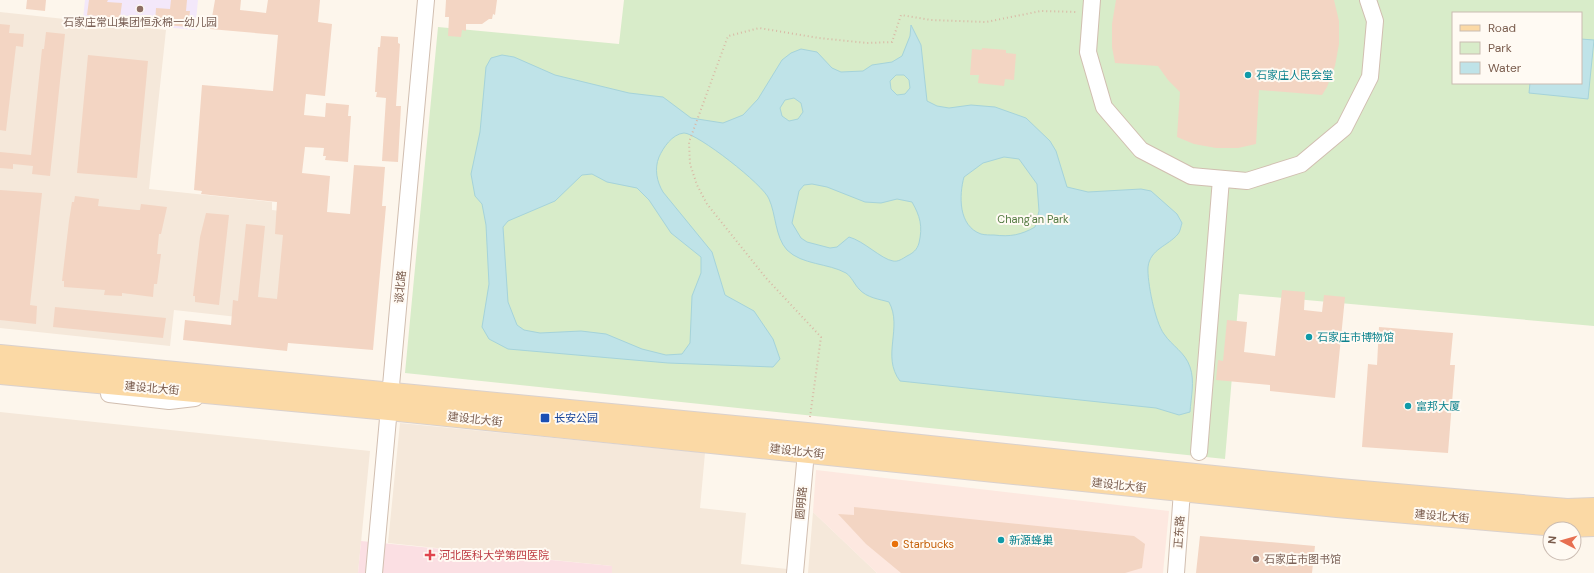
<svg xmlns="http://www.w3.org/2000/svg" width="1594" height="573" font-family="'DM Sans','Noto Sans SC',sans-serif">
  <rect width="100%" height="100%" fill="#fdf6ec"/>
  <!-- residential -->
  <path fill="#f5e8da" d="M0,12l166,18 -17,159 123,13v8l36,4 -15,109 -119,-13 -4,36 -170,-18z
    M0,412l370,39 -12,122h-358z
    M400,423l305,30 -5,55 46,5 -5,51 46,5v4h-175v-7l-224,-23z
    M813,512l64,61h-69z"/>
  <!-- commercial -->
  <path fill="#fde8e0" d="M816,470l353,41 -6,62h-286l-64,-61z"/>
  <!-- education -->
  <path fill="#f3e8fa" d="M85,0h113l-3,30 -112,-11z"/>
  <!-- medical -->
  <path fill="#fbdfe3" d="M361,541l251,25v7h-254z"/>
  <!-- green -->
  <path fill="#d8ecc9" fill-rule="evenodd" d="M624,0h970v326l-355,-32 -14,165 -820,-86 33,-346 181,17zM1453,13h128v70h-128z"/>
  <!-- water -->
  <path fill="#bfe3e8" stroke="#a5d3da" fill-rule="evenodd" d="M911,25l10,20 6,56 10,5 12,2 22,-3 24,2 31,11 24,23 6,10 11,36 21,5 53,-3 10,2 26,23 5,9c-1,3 -2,9 -4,11 -10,12 -28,15 -30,33 -1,14 7,55 16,67 8,12 21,18 26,33 5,14 1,30 0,45l-11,3 -23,-7 -256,-27c-19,-25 3,-53 -11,-79 -10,-3 -22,-4 -30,-13 -4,-4 -8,-13 -13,-16 -18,-10 -44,-8 -59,-23 -12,-13 -11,-36 -18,-51 -5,-14 -72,-66 -85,-66 -12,1 -21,15 -25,24 -5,12 -2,25 4,35l49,60 13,43 29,16 19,28 7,20 -7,8 -105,-4 -160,-14 -19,-10 -7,-12 7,-43 -3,-59 -4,-21 -7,-8 -4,-22 9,-42 6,-65 5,-9 11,-3 12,2 41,18 74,18 34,4 28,21 32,5 20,-8 15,-16 24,-39 9,-7 10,-4 16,3 15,16 9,4 22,-1 9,-6 20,-3 10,-6 8,-20zM896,75h8l5,5 1,8 -5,6 -8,1 -6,-6 -1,-8zM794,98l7,5 2,9 -5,7 -9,2 -7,-5 -2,-8 5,-8zM1004,157l15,2 18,25 2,27 -4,16c-14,8 -25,10 -41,8 -4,0 -9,0 -13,-1 -23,-8 -22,-39 -17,-57l19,-14zM592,174l15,8 30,6 12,12 22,33 30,24v16l-9,23 -2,47 -8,11 -16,1 -24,-6 -36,-15 -25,-3 -41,2 -16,-3 -7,-5 -9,-23 -5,-75 5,-6 47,-20 27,-26zM812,184l15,3 38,15 16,1 16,-4 15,3c8,14 11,24 7,41 -2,7 -6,10 -12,13 -5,3 -9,6 -14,5 -12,-2 -29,-20 -44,-24l-12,10 -7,1 -23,-6 -6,-4 -9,-15 7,-32 5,-6z
    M1581,39l13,1 -6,59 -59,-6 1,-10h51z"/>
  <!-- building -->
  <path fill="#f3d5c3" d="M27,0h19l-1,11 -19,-2z
    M89,0h19l-1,2 15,1 -2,15 -33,-3z
    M171,0h16l-1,11h4l-2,16 -33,-3 1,-16 14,1z
    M215,0h26l-1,10 26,3 2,-13h52l-2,22 14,2 -7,72 -19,-2 -2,21 21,2 1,-14 23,2 -1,11h3l-3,46 -23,-2 1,-4h-3l1,-8 -19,-1 -3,26 28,3 -3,36 23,2 4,-49 31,2 -3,39h4l-13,144 -85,-7 -1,8 -104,-11 2,-20 46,5 2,-25 5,1 8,-77 19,2 -7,71 19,2 6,-64 -8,-1 2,-32 -76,-8 1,-3 -8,-1 8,-105 71,6 5,-56 -68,-6z
    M446,0h51l-2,15 -2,-1 -1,5h-3l-7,5h-16v7l-4,-1 -1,7 -13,-1 1,-19h-4z
    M1116,0h218l5,21v23l-4,22 -8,21 -5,8 -63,-5 -3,54 -18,4h-22l-22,-4 -17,-7 3,-45 -12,-12 -10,-14 -43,-3 -3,-16v-23z
    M0,24l10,1 -1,8 15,1 -1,13 -7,-1 -10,85 -6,-1z
    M46,32l19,2 -15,142 -18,-2 1,-8 -20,-2v5l-13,-1v-16l31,3 11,-106h2z
    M381,36l17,1v6l2,1 -4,62h5l-3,56 -16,-1 4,-63 -10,-1 1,-5h-2l3,-45h2z
    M982,48l24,2v3l10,1 -2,26 -9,-1 -1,7 -26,-3 1,-8h-9l2,-26 10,1z
    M88,55l60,6 -11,117 -60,-5z
    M0,190l42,3 -12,112 7,1 -1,18 -36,-4z
    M75,196l24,3 -1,7 39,4h3l1,-6 26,3 -6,27h-2l-2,20h4l-4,30h-3l-1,13 -31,-4v3l-18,-1 1,-5 -41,-3v-6h-2l7,-60 3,-19h2z
    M206,213l23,2 -10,90 -24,-3v-6h-2l7,-59z
    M1282,290l23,2 -1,18 18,2 2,-17 21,2 -10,101 -65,-7v-6l-54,-5 2,-20 5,1 4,-41 20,2 -3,30 31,4z
    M55,307l111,11 -3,20 -110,-11z
    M1379,327l74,6 -3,32h5l-7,88 -86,-6 6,-83 9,1z
    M854,507l280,29 11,8 -3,24 -17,5h-224l-35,-29 -28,-30 16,1z
    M1200,536l115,10 -3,27h-116z"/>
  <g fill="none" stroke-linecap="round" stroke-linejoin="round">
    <!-- minor casing -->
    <g stroke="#d1beb0" stroke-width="18">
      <path id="minor" d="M1092,0l-4,52 16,55 37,43 50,26 56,5 54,-17 43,-36 26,-51 5,-56 -7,-21
        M109,394l60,7 26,-3
        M1199,452l22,-273
        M374,573l52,-573
        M795,573l12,-132
        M1176,573l6,-82"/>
    </g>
    <!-- major casing -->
    <g stroke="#dad1cd" stroke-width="22">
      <path id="major" d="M0,355l807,78 532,56 228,20 27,-1
        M0,374l389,36 948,97 230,20 27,-1"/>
    </g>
    <!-- path -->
    <path stroke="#d9b8a5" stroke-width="2" stroke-dasharray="1 3" stroke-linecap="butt" d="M810,417l11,-80 -55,-59 -59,-74 -10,-19 -7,-21 -1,-22 39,-106 31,-8 60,10 48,5 25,-1 9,-27 30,5 55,2 55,-11 37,1"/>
    <!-- minor -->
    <use href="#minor" stroke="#fff" stroke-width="16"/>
    <!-- major -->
    <use href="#major" stroke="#fbd9a5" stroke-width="20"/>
  </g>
  <!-- markers -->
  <g fill="#8d6e63" stroke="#fffaf3" stroke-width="1.5">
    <circle cx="140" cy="9" r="4"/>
    <circle cx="1256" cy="559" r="4"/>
  </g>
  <g fill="#0f9aa8" stroke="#fffaf3" stroke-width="1.5">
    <circle cx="1248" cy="75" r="4"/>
    <circle cx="1309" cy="337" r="4"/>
    <circle cx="1408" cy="406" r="4"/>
    <circle cx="1001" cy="540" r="4"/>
  </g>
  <rect fill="#1a4fb4" stroke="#fffaf3" stroke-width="1.5" x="540" y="413" width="10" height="10" rx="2"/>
  <circle fill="#e8710a" stroke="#fffaf3" stroke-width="1.5" cx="895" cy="544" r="4"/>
  <path fill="#e0444e" stroke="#fffaf3" stroke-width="1.5" d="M428 549h4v4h4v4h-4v4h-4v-4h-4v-4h4z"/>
  <g text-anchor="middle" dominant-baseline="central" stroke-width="4" stroke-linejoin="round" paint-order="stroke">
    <!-- education labels -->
    <g font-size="11" fill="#785e54" stroke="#fffaf3">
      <text x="140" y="22">石家庄常山集团恒永棉一幼儿园</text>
      <text x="1264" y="559" text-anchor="start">石家庄市图书馆</text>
    </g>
    <!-- culture labels -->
    <g font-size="11" fill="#0d838f" stroke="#fffaf3" text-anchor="start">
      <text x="1256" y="75">石家庄人民会堂</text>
      <text x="1317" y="337">石家庄市博物馆</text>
      <text x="1416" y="406">富邦大厦</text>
      <text x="1009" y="540">新源蜂巢</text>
    </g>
    <!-- park labels -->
    <g font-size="11" fill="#537a41" stroke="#fffaf3">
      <text x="1033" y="219">Chang'an Park</text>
    </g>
    <!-- street labels -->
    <g font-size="11" fill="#7a5c4d" stroke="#fffaf3">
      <text transform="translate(400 287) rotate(-85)">谈北路</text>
      <text transform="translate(152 388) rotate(5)">建设北大街</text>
      <text transform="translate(475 419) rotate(6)">建设北大街</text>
      <text transform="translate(797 451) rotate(6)">建设北大街</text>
      <text transform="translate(1119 485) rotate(6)">建设北大街</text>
      <text transform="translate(801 503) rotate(-85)">圆明路</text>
      <text transform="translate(1442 516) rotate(5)">建设北大街</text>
      <text transform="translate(1179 532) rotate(-86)">正东路</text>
    </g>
    <!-- transit labels -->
    <g font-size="11" fill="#164399" stroke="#fffaf3" text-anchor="start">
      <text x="554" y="418">长安公园</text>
    </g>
    <!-- food labels -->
    <g font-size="11" fill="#c56008" stroke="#fffaf3" text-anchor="start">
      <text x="903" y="544">Starbucks</text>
    </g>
    <!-- health labels -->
    <g font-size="11" fill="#be3a42" stroke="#fffaf3" text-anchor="start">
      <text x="439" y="555">河北医科大学第四医院</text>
    </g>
  </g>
  <!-- legend -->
  <rect x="1452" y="12" width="130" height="72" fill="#fffaf3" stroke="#cabbb1"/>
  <rect x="1460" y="25" width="20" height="6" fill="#fbd9a5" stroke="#cabbb1"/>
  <text x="1488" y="32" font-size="12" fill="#7a5c4d">Road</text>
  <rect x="1460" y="42" width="20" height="12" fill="#d8ecc9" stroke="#cabbb1"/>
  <text x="1488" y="52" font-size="12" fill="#7a5c4d">Park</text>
  <rect x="1460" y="62" width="20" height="12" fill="#bfe3e8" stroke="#cabbb1"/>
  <text x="1488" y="72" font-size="12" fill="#7a5c4d">Water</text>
  <!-- north arrow -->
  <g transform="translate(1562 541) rotate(276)"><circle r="19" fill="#fffaf3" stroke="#cabbb1"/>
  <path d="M0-3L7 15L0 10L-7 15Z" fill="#e76f51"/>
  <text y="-6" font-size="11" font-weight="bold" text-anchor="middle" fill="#7a5c4d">N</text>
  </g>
</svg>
